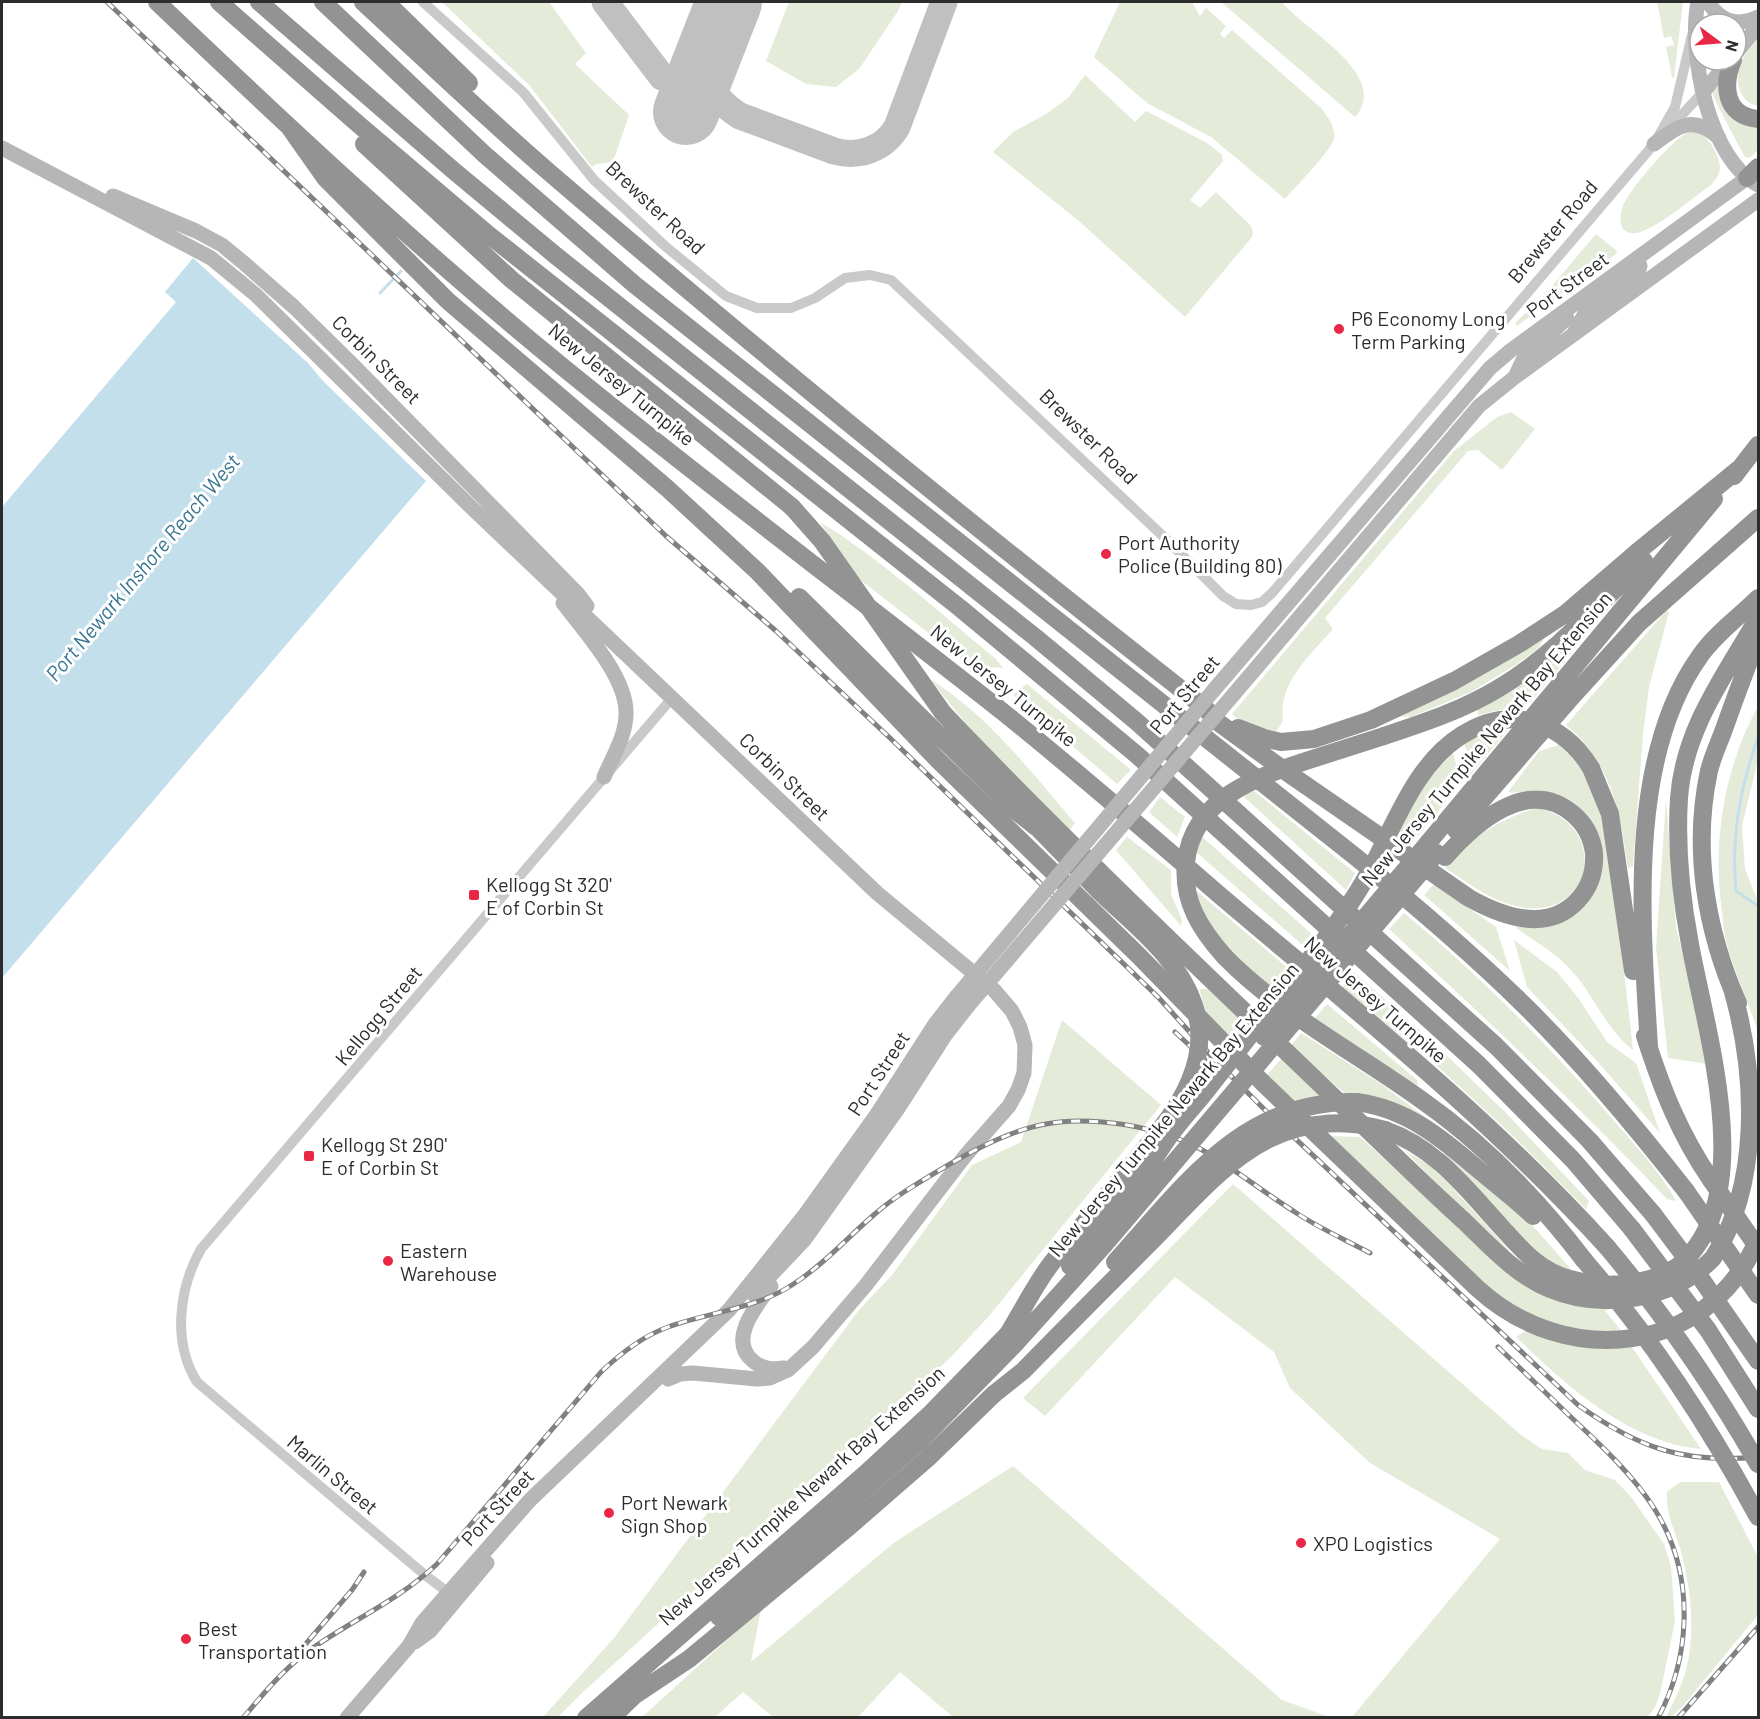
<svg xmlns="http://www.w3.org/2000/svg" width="1760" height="1719" font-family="Barlow,sans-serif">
  <rect width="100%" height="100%" fill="#fff"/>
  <!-- green -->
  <path fill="#e4ebd9" d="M442,2h107l37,51 -11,11 54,51 -16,47 -16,2 -5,3 -62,-81z
    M789,2h113l-4,9 -39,58 -23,18 -30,-3 -40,-23z
    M1120,2h72l8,14 6,-8 20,18 -6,8 4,4 8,-8 89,78c6,8 15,19 13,31 -4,13 -39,48 -49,60l-74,-62 -64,-34 -53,-46z
    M1221,2h61c22,28 110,73 73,115z
    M1657,2h26l-9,76 -2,-1 -6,-30 8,-2 -3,-9 -7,2z
    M1758,38v68c-21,-4 -25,-31 -15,-48 4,-7 11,-13 15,-20z
    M1085,75l50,47 11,-11 61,32 15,12 1,6 -33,39 10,8 16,-16 34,33 3,6 -1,6 -67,80 -105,-95 -87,-70 20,-20 33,-18 22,-16z
    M1718,86l2,12 38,28v24l-8,8 -5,-1 -3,-5 -27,-52 -3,-8z
    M1689,132c3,0 8,0 10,1 10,4 21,24 21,34 0,8 -5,13 -9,18 -19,13 -54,44 -75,48 -6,1 -9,-1 -13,-4 -4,-8 -3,-15 0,-23 7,-17 50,-68 66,-74z
    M1596,234l21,17 -1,3 -99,72 -2,-3 26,-24z
    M1511,412l24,17 -33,41 -24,-20 -10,1 -143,167 8,11c-22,25 -56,55 -50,92l-7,11 -30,-6 -14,-12 222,-263 43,-34z
    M820,522c61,37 120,91 176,137l7,9 -16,-1 6,12 -9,-3 -130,-101z
    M1610,607l-80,96 -52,12 -1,-6z
    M1667,610l2,2 -20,75 -6,47 -10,132 -5,2c-8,-55 -16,-105 -62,-143z
    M1546,634l-7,14 -22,16 -46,28 -60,25 -18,-1z
    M930,679c59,37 100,92 145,144l-6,8 -81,-80z
    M1027,684l104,86 -14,14 -104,-89z
    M1758,706v54l-16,66 3,43 11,28 2,1v134c-10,-31 -25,-63 -33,-95 -2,-10 -2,-21 -4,-32 -8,-69 4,-138 37,-199z
    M1495,729l13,1 -41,49 1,-26 -5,-11z
    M1559,745c14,13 25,25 33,42 14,29 16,64 20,94 8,57 15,113 21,169 -29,-22 -40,-59 -66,-84 -14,-15 -35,-26 -52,-39l21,-2 46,-21 12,-77c-11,-22 -33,-37 -58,-37 -9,0 -19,4 -28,2l31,-41z
    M1453,753l4,14 -12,36 -33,40 -14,-13 28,-50z
    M1254,791l101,82 -9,17 -103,-94z
    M1160,797l25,20 -8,20 -28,-25z
    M1666,799l10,128 33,137 -41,-6 -12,-111z
    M1538,808c71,17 56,107 -11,100 -31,-3 -57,-24 -82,-40 23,-29 58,-51 93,-60z
    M1200,835l115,102 -9,11 -110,-96z
    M1127,837l44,33v24l11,26 -1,6 -65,-76z
    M1434,884l62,43 14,44 -86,-76z
    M1193,888l97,82 -16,24 -63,-64z
    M1404,913c74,61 142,129 205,202 23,27 50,55 67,86l-9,-2c-89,-94 -183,-182 -278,-270z
    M1514,940l43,32 22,27 28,43 29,21 24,70 -63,-72 -70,-74z
    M1354,972l80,71 72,70 83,88 -3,8 -75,-75 -75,-69 -94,-78z
    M1199,989h10l38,35 -14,20 -25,-26z
    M1327,1004l90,76 1,6 -103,-68z
    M1062,1020l99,85 -172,211 -39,42 -367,334 -25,25h-15l71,-79 245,-328 33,-35 80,-110 49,-23z
    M1301,1033l80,51 69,52 -68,-34 -36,-8 -56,-47z
    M1281,1059l41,38 -30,6 -27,-26z
    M1328,1136l32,1 150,137 93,34 20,25 -14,1 -56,-9 -35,-16 -36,-27z
    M1404,1150l24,14 21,20 59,65 -1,5z
    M1441,1152l15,8 70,58 50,57 -31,-12 -84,-88z
    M1233,1184l288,251 21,14 26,4 17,17 30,10 16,17 33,47 7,22 4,55 -15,73 -5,13 -7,10h-296l148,-178 -130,-76 -80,-75 -16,-36 -99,-75 -130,139 -22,-18z
    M1527,1330l105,17 69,102c-73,-7 -134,-63 -185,-112z
    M1013,1466l269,234 47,17h-376l-53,-45 -42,45h-85l-30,-25 -28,25 -74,1 120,-109 -10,53 144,-120z
    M1680,1482h39l39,75v58l-76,92 -11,10h-5c8,-16 17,-33 21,-51 8,-34 4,-74 -4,-107 -5,-22 -18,-44 -16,-67z"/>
  <!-- water -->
  <path fill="#c4dfec" d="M193,258l115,105 14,17 104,101 -424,497v-471l174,-205 -11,-10z"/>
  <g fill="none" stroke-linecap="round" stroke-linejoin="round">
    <!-- stream -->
    <path stroke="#c4dfec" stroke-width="3" d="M380,293l21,-22
      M1758,737c-18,52 -27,99 -22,154l22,15"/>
    <!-- taxiway -->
    <path stroke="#c0c0c0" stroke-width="27" d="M605,2l57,75 12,5 13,1 15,-11
      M716,34c-10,38 -13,59 24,82l94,35c25,7 50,-2 63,-24l47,-125"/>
    <!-- runway -->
    <path stroke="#c0c0c0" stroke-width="66" d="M686,112l43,-110"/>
    <!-- street -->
    <path stroke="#c9c9c9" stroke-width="10" d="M423,2l100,90 71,88 71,66 61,50 31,12h34l24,-10 30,-20 25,-3 21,5 274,258 58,58 13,8 15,1 11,-3 10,-9 382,-449 21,-37 17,-72
      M1667,131l36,-39
      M454,1597l-29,-22 -228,-193c-25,-40 -18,-94 4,-133l471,-551"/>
    <!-- secondary -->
    <path stroke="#b6b6b6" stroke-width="15" d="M1698,2c-10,51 10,156 60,183
      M1708,2c12,19 30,25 50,15
      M1736,53l22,-27
      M1703,92l27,-32
      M1654,144c24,-18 40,-30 65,-6
      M2,148l209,110 45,37 217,214 404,384 117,97 18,21 8,16 5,18 -1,28 -6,17 -9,16 -44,50 -99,129 -53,62 -25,23 -18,8 -13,1 -64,-6 -13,1 -12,5
      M113,196l83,35 26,14 23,19 49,43 58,57 226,230 9,12
      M1574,333l13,-23 51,-37 2,-7 -3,-8
      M1516,375l8,-17 43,-40
      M563,603c21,28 62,72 63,108 1,23 -13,45 -22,66
      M1213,691l277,-323 20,-17 237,-173
      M1234,694l245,-288 36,-29 243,-177
      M771,1286c-14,19 -44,54 -18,75 9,8 20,9 31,7
      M753,1294l52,-55 92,-129 49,-76 22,-28
      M415,1642l15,-11 57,-68
      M347,1718l62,-72 13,-23 108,-123 199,-190 75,-94 73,-102 58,-90 22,-28"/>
    <!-- highway -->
    <path stroke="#939393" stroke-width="18" d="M157,2c132,126 265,250 407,366 144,117 293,229 439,344 75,60 147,123 220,186 132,112 267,220 384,349
      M219,2l139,122 131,111 471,373 177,147 342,310 94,95 59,69
      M259,2l195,169 101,84 480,382 102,85 359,324 93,94 64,74
      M323,2l161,152 151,131 722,573c58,47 114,95 167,147 59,58 111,121 162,186
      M363,2c62,57 123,116 187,171 214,184 433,361 655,535l14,15 69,50 181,125c34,19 79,35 109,2 12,-13 17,-29 16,-47 -2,-15 -9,-29 -21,-39 -45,-39 -99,10 -128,43
      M386,2l83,81
      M1733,60c-11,26 -8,56 25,59
      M290,128l36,51 122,122 220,188 90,83 179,187 201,196 125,128 214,205c89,82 231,68 281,-49
      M364,144l148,136 280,227
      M1747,178l11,-11
      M1734,476l24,-31
      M799,597l217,214 20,16
      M943,713c137,144 284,281 427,419 31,30 62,60 94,89 26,25 52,54 86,68 53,22 123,11 163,-31 47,-73 44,-180 20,-266
      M1238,728l26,10 17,4 33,-3 57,-19 83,-39 65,-37 46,-30 71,-61 104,-85
      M1384,736c39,-13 79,-26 115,-48 55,-33 99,-83 145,-127
      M1591,768l19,46 23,157
      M1029,819l70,72
      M1456,830l113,-130 70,-77 119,-105
      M1428,843l286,-344
      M1225,957c57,58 132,96 198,144 61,43 116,100 161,159
      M1738,1003c-32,-72 -46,-154 -29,-232 3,-13 9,-26 14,-39 11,-31 23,-63 35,-94
      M1645,1036c17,53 34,97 66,144
      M1649,1047c-7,-120 -23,-288 51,-391 15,-22 39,-39 58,-58
      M1356,1102c50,6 87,37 124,69 18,15 36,29 53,45
      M1385,1130c52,18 83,61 119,100 19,21 37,42 66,49 34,10 76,7 107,-12 83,-66 30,-230 13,-323 -9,-47 -14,-97 -11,-146 5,-69 46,-123 79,-180
      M632,1697l57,-38 162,-134 77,-67 66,-64
      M586,1718l279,-244 66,-61 77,-79
      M611,1718l29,-28"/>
    <!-- rail casing -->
    <g stroke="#818181" stroke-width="5">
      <path id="rail" d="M107,2l559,534 110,95 114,107 268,259 56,62 51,51 313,295c60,43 106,59 180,52
        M1175,1032l30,28
        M1498,1347c25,24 51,49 76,73 63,59 113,108 110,201 -1,34 -10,67 -26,97
        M298,1653l54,-63 12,-18
        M243,1718c20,-24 40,-48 64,-66 43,-31 91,-51 130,-88l164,-192c20,-19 42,-36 67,-45 41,-15 87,-18 124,-42 41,-26 70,-66 112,-93 40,-25 95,-60 142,-68 26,-5 55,-3 81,1 27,5 53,12 77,26 32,19 62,43 94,63 23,15 48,26 72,39
        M1678,1718l80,-91"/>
    </g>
    <!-- rail -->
    <use href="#rail" stroke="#fff" stroke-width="3" stroke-dasharray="9" stroke-linecap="butt"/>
    <!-- secondary-bridge -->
    <path stroke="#b6b6b6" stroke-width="15" d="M957,996l256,-305
      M968,1006l266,-312"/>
    <!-- highway-bridge -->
    <path stroke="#939393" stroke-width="18" d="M792,507l30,34 121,172
      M1225,957c-25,-28 -43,-56 -39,-95 7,-64 71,-85 123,-102 25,-8 50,-16 75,-24
      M1264,1037l164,-194
      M1711,1180l47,68
      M1136,1187c13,-19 24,-39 38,-57 9,-12 19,-23 29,-35 31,-39 62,-79 93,-118 28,-36 56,-72 77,-112 24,-46 44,-102 89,-130 48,-31 100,-14 129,33
      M1686,1191l72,104
      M1653,1214l42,56 63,91
      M1632,1229l76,101 50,79
      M1607,1247c57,68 107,140 151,217
      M1584,1260c68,79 125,166 174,257
      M1115,1262c68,-75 128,-163 241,-160
      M1070,1266l73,-87
      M1008,1334c15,-24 28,-52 46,-74 26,-32 53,-65 80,-98 20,-25 44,-52 56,-82 10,-24 13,-50 4,-75 -15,-47 -61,-81 -95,-114
      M994,1394l29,-23c43,-44 86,-87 129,-130 36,-36 71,-79 117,-102 37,-18 78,-20 116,-9
      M719,1617l199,-174 97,-99 90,-100 332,-391"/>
  </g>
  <!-- markers -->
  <g fill="#e92846" stroke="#fff" stroke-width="2">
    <circle cx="1339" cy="329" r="6"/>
    <circle cx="1106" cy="554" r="6"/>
    <rect x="468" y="889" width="12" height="12" rx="3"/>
    <rect x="303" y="1150" width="12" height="12" rx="3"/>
    <circle cx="388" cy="1261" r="6"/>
    <circle cx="609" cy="1513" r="6"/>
    <circle cx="1301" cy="1543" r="6"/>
    <circle cx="186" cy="1639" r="6"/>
  </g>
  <g text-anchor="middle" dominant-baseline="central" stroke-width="6" stroke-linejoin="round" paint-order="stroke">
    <!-- street labels -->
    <g font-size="20" fill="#2c2c2c" stroke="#fff">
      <text transform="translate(656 207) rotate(43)">Brewster Road</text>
      <text transform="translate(1552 231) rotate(-50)">Brewster Road</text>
      <text transform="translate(1567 284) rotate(-36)">Port Street</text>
      <text transform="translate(377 359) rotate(45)">Corbin Street</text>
      <text transform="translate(622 384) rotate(39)">New Jersey Turnpike</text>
      <text transform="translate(1089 436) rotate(44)">Brewster Road</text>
      <text transform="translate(1004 685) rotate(39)">New Jersey Turnpike</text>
      <text transform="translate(1184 694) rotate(-50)">Port Street</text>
      <text transform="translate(1486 738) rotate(-50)">New Jersey Turnpike Newark Bay Extension</text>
      <text transform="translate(785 776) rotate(44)">Corbin Street</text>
      <text transform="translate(1376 999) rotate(41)">New Jersey Turnpike</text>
      <text transform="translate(378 1015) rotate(-50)">Kellogg Street</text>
      <text transform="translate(878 1073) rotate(-57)">Port Street</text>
      <text transform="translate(1173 1109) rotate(-50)">New Jersey Turnpike Newark Bay Extension</text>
      <text transform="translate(333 1474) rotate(40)">Marlin Street</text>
      <text transform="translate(801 1495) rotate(-42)">New Jersey Turnpike Newark Bay Extension</text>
      <text transform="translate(497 1507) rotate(-47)">Port Street</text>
    </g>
    <!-- poi labels -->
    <g font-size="20" fill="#2c2c2c" stroke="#fff" text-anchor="start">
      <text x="1351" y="318">P6 Economy Long<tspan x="1351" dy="23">Term Parking</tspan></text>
      <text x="1118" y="542">Port Authority<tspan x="1118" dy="23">Police (Building 80)</tspan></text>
      <text x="486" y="884">Kellogg St 320'<tspan x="486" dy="23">E of Corbin St</tspan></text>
      <text x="321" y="1144">Kellogg St 290'<tspan x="321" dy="23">E of Corbin St</tspan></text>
      <text x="400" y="1250">Eastern<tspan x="400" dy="23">Warehouse</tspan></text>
      <text x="621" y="1502">Port Newark<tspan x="621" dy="23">Sign Shop</tspan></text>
      <text x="1313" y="1543">XPO Logistics</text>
      <text x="198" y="1628">Best<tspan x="198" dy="23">Transportation</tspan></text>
    </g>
    <!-- water labels -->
    <g font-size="21" font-style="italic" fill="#397590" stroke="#fff">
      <text transform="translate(142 567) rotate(-50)">Port Newark Inshore Reach West</text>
    </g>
  </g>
  <!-- border -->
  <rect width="1760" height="1719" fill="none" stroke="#2c2c2c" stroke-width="6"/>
  <!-- north arrow -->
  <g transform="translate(1718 42) rotate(106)"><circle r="28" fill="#ffffff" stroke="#ababab" stroke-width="1.5"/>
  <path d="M0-4.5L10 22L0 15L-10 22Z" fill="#e92846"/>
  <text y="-9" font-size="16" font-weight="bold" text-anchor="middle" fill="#2c2c2c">N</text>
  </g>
</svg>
